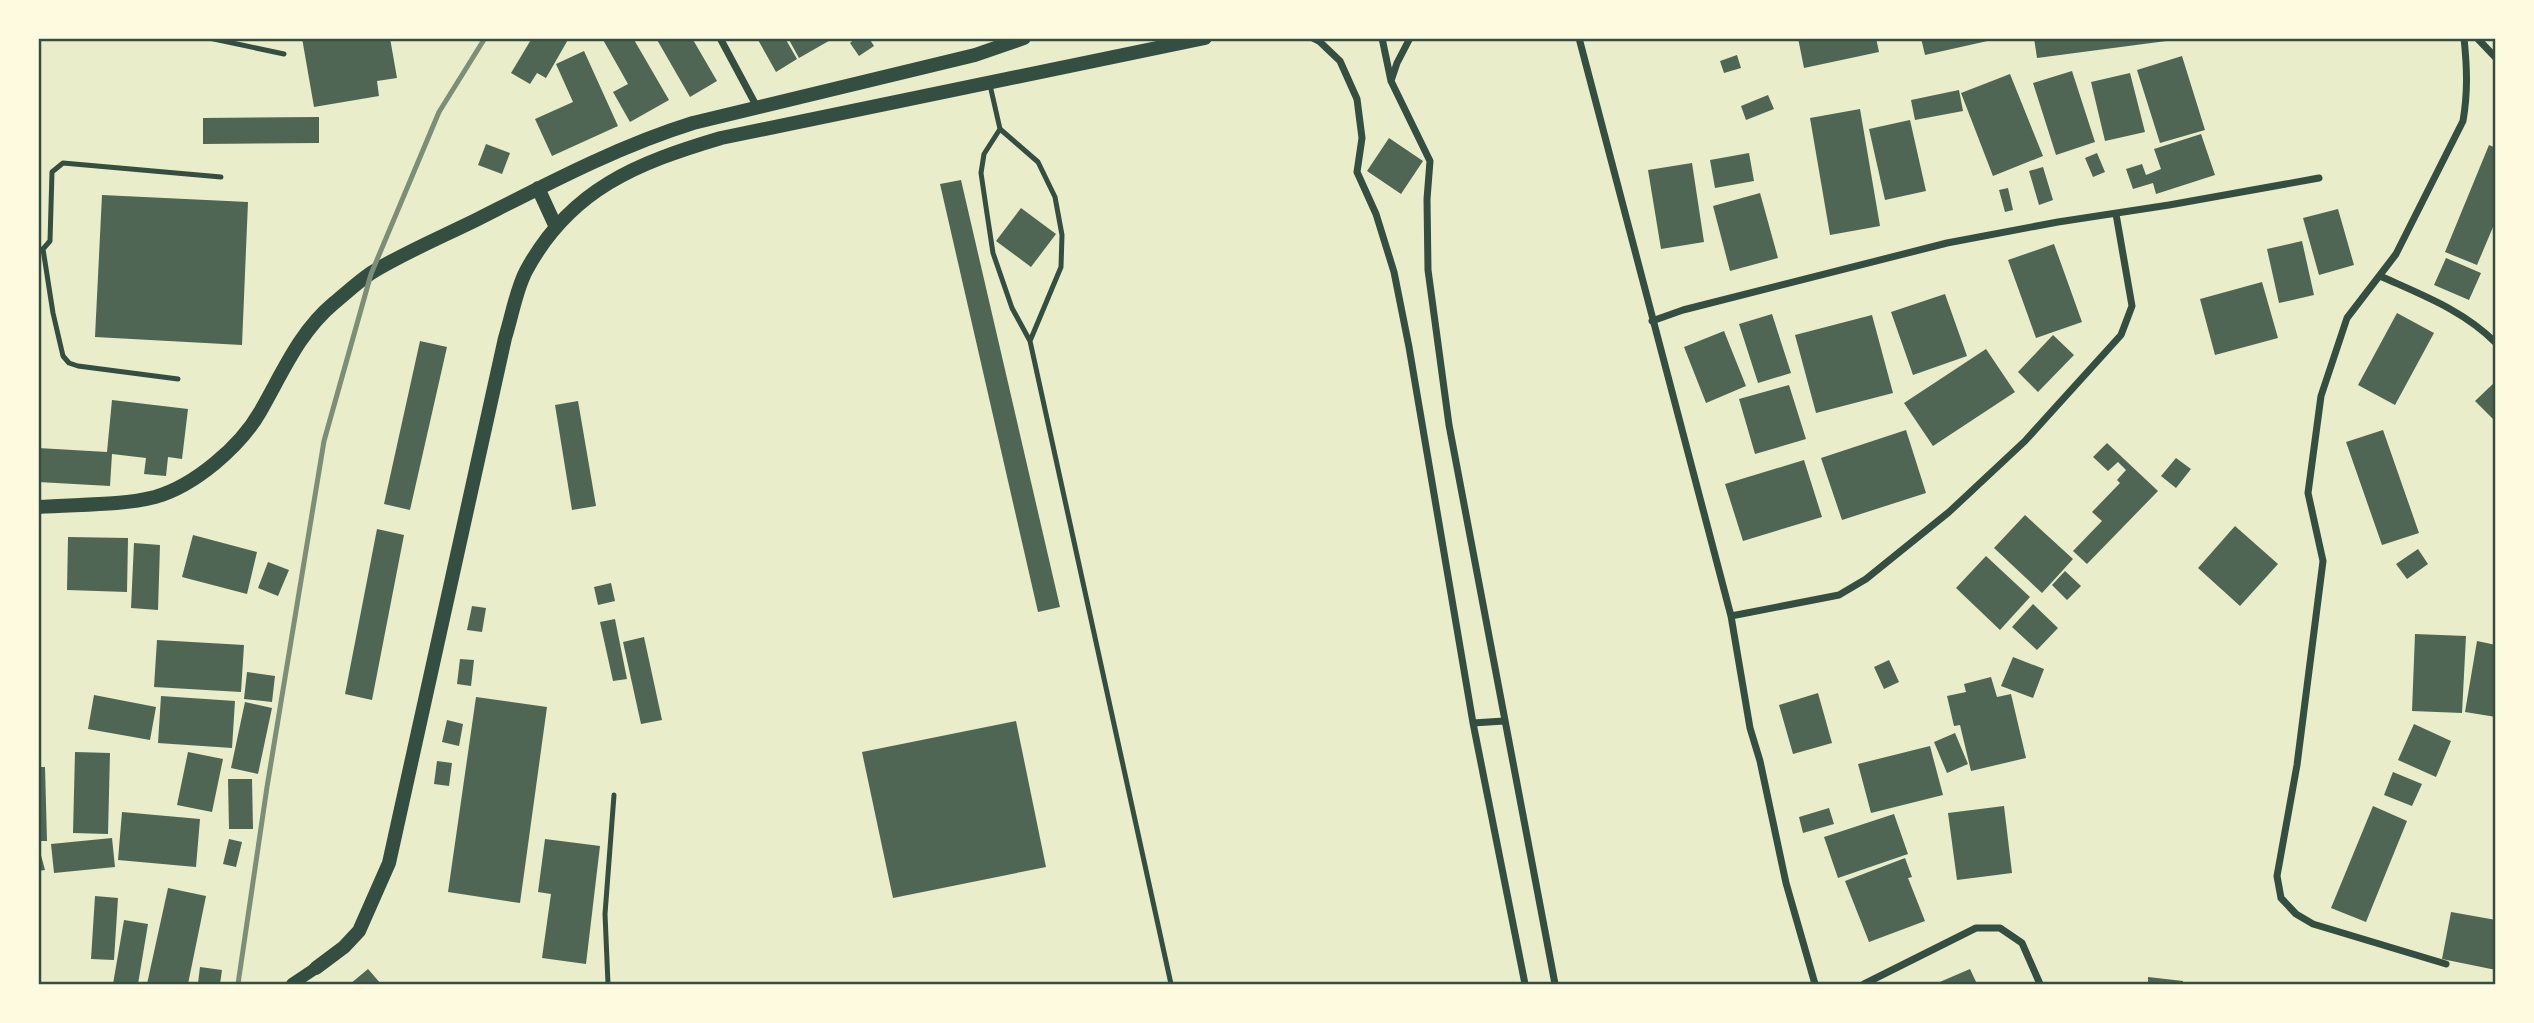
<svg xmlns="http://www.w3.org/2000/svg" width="2534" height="1023" font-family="'Public Sans',sans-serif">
  <rect width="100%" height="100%" fill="#e9edc9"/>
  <!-- building -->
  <path fill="#4f6655" d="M302,38h88l7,40 -20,3 2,15 -65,11z
    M532,38h37l-23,40 -9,-5 -7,11 -19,-11z
    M602,38h31l36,62 -39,22 -17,-30 15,-8z
    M656,38h36l25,43 -27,16z
    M757,38h28l12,21 -21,13z
    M788,38h46l-35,20z
    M856,38h13l5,8 -15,10 -9,-13z
    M1798,38h78l3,14 -75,16z
    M1921,38h71v2l-67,15z
    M2034,38h140v2l-137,18z
    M584,51l34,75 -66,30 -17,-37 38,-17 -17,-38z
    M1737,55l4,13 -17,5 -4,-12z
    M2182,56l23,74 -45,13 -23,-73z
    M2072,71l23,71 -39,13 -23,-72z
    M2130,73l15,59 -40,9 -14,-59z
    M2010,74l33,82 -50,20 -32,-83z
    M1959,90l4,21 -48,9 -4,-20z
    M1768,95l6,14 -28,11 -5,-14z
    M1860,109l20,117 -50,9 -20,-117z
    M319,117v26l-116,1v-26z
    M1910,120l16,71 -41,9 -16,-71z
    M2201,134l14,41 -59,19 -3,-11 -20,6 -7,-20 16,-5 4,11 15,-6 -7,-20z
    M1389,138l34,23 -22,33 -34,-23z
    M486,144l24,9 -8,21 -24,-9z
    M2489,145l7,3v72l-19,45 -32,-13z
    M1749,153l5,28 -39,7 -5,-28z
    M2097,153l8,19 -12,5 -8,-19z
    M1692,163l12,79 -43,7 -13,-79z
    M2043,167l10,33 -14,5 -10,-34z
    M961,180l99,427 -22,5 -98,-428z
    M2008,188l5,22 -8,2 -6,-22z
    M1760,193l18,65 -48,13 -17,-65z
    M102,195l146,7 -6,143 -147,-8z
    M1021,208l35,26 -25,33 -35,-26z
    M2338,209l16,56 -35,10 -16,-57z
    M2302,241l12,54 -35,8 -12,-54z
    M2054,244l28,78 -46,16 -28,-78z
    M2446,258l35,15 -12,27 -35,-15z
    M2262,282l16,56 -63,17 -15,-56z
    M1945,294l22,62 -54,19 -22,-63z
    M2397,313l37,20 -39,72 -37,-20z
    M1772,314l19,59 -33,10 -19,-59z
    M1872,315l21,78 -77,20 -21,-78z
    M1724,331l22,55 -40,17 -22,-56z
    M2053,335l21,20 -36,37 -20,-20z
    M420,341l27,6 -37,163 -26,-6z
    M1986,349l29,43 -82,54 -29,-43z
    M2496,381v41l-21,-21z
    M1789,385l17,54 -51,15 -16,-55z
    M112,400l76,9 -6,50 -14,-2 -2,19 -22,-2 2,-16 -34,-4 -2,32 -72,-4v-34l69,4z
    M578,401l18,105 -24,4 -17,-105z
    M1906,430l20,63 -84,27 -21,-62z
    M2383,430l36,103 -37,12 -36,-103z
    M2107,443l51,48 -71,73 -14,-13 29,-30 -10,-9 28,-29 -3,-3 9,-10 -8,-8 -10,9 -15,-14z
    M2176,458l15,11 -15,19 -15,-12z
    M1804,460l18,57 -79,24 -18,-57z
    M2025,515l48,44 -31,34 -48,-45z
    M2235,526l43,38 -38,42 -42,-38z
    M377,529l27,6 -32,165 -27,-6z
    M193,535l64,17 -10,42 -65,-17z
    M68,537l60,1 -1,54 -60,-2z
    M134,543l26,2 -2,65 -27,-2z
    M2418,549l10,15 -21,15 -11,-15z
    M1986,556l44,41 -30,33 -44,-42z
    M268,562l21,8 -11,26 -20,-8z
    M2065,571l16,15 -14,14 -15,-15z
    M611,583l4,18 -17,4 -4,-18z
    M2033,604l25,24 -21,22 -25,-23z
    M472,606l14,2 -4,24 -15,-2z
    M615,619l12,60 -14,2 -13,-59z
    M2415,634l51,2 -4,77 -50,-2z
    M644,637l18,83 -21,4 -18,-82z
    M157,640l87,5 -3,47 -87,-5z
    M2477,641l19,4v72l-31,-5z
    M2013,657l31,12 -11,29 -32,-12z
    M460,659l14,1 -3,26 -14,-2z
    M1889,660l10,22 -15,7 -10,-22z
    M247,672l28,4 -3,26 -28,-3z
    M1991,677l6,20 14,-3 15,64 -55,13 -11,-46 -6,1 -7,-30 19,-4 -2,-8z
    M1818,693l14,50 -39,11 -14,-49z
    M94,695l62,12 -6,33 -62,-11z
    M161,696l74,5 -3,47 -74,-5z
    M476,697l71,10 -27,196 -72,-11z
    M245,702l27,6 -14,66 -27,-6z
    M447,720l16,4 -4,22 -17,-4z
    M1016,721l30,146 -153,31 -31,-146z
    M2414,724l37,17 -15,36 -38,-17z
    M1955,733l13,31 -21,9 -13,-31z
    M1930,746l13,49 -72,18 -13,-49z
    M75,752l35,1 -2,81 -35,-1z
    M188,752l35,7 -11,53 -35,-7z
    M437,761l15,2 -3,23 -15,-2z
    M38,767h7l2,74h-9z
    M2393,772l29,12 -10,22 -28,-11z
    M228,779h24l1,50h-24z
    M2004,806l8,67 -55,7 -9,-67z
    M2373,806l34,15 -41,101 -35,-14z
    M1829,808l5,16 -31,9 -4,-16z
    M122,812l78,7 -4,48 -78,-7z
    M1894,814l14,40 -70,24 -14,-41z
    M112,838l3,29 -61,6 -3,-29z
    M229,839l13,3 -6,25 -13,-3z
    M545,839l55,7 -14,118 -44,-6 9,-64 -13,-2z
    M38,844l7,26 -7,1z
    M1905,858l7,19 -4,1 17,43 -56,21 -24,-61z
    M168,888l38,8 -18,88h-41z
    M95,896l23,2 -4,62 -23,-1z
    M2451,912l45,8v50l-54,-11z
    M124,920l24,4 -10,60h-25z
    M200,967l22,3 -2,14 -22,-1z
    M368,969l13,15h-31z
    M1970,969l7,15h-42z
    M2148,977l35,4v3h-35z"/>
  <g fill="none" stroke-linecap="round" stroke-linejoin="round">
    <!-- service -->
    <path stroke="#344e41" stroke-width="5" d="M209,38l75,16
      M990,85l10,44 38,33 17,35 7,38 -1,32 -31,74
      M1000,129l-16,25 -3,19 5,34 7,46 19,55 18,33 141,643
      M43,249l10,64 10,43 6,7 9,3 100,13
      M38,250l5,-1 7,-8 2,-69 11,-9 158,14
      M608,984l-3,-70 9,-119"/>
    <!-- minor -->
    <path stroke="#344e41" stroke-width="7" d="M720,38l37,69
      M1313,38l6,3 21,20 17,38 5,39 -5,34 19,42 18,58 15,75 64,376 52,261
      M1382,38l9,43 39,80 -3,38 1,71 21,155 106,559
      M1579,38l152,578 19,112 10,33 26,122 29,101
      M2477,38l19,20
      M1391,81l6,-18 13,-25
      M2380,276c42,19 83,34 116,67
      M1652,321l31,-11 264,-67 111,-21 111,-17 150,-27
      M1731,616l108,-21 27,-16 83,-67 76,-71 96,-106 11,-29 -16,-92
      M1473,723l31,-2
      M2446,964l-133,-40 -17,-10 -15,-16 -4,-22 20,-111 26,-204 -15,-68 13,-97 26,-78 49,-64 67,-133c5,-29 4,-54 1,-83
      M1864,984l112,-56h24l22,15 18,41"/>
    <!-- tertiary -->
    <path stroke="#344e41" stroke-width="12" d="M292,984l24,-16"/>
    <!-- secondary -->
    <path stroke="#344e41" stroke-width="14" d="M538,188l17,37
      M38,507c37,-3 82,-1 117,-10 39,-11 85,-50 105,-85 22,-38 39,-80 74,-109 12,-10 24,-21 37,-30 34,-21 73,-37 109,-55 69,-35 139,-72 213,-95l282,-68 49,-17
      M316,968l28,-21 15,-16 30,-68 116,-525c7,-22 11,-48 21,-67 44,-82 111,-108 195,-133l484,-100"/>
    <!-- rail -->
    <path stroke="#7c8e77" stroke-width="5" d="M238,984l29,-197 57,-346 47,-167 68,-162 46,-74"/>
  </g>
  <!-- border -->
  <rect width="2534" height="1023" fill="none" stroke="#fefae0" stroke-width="80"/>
  <rect x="40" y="40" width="2454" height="943" fill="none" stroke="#344e41" stroke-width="2.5"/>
</svg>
